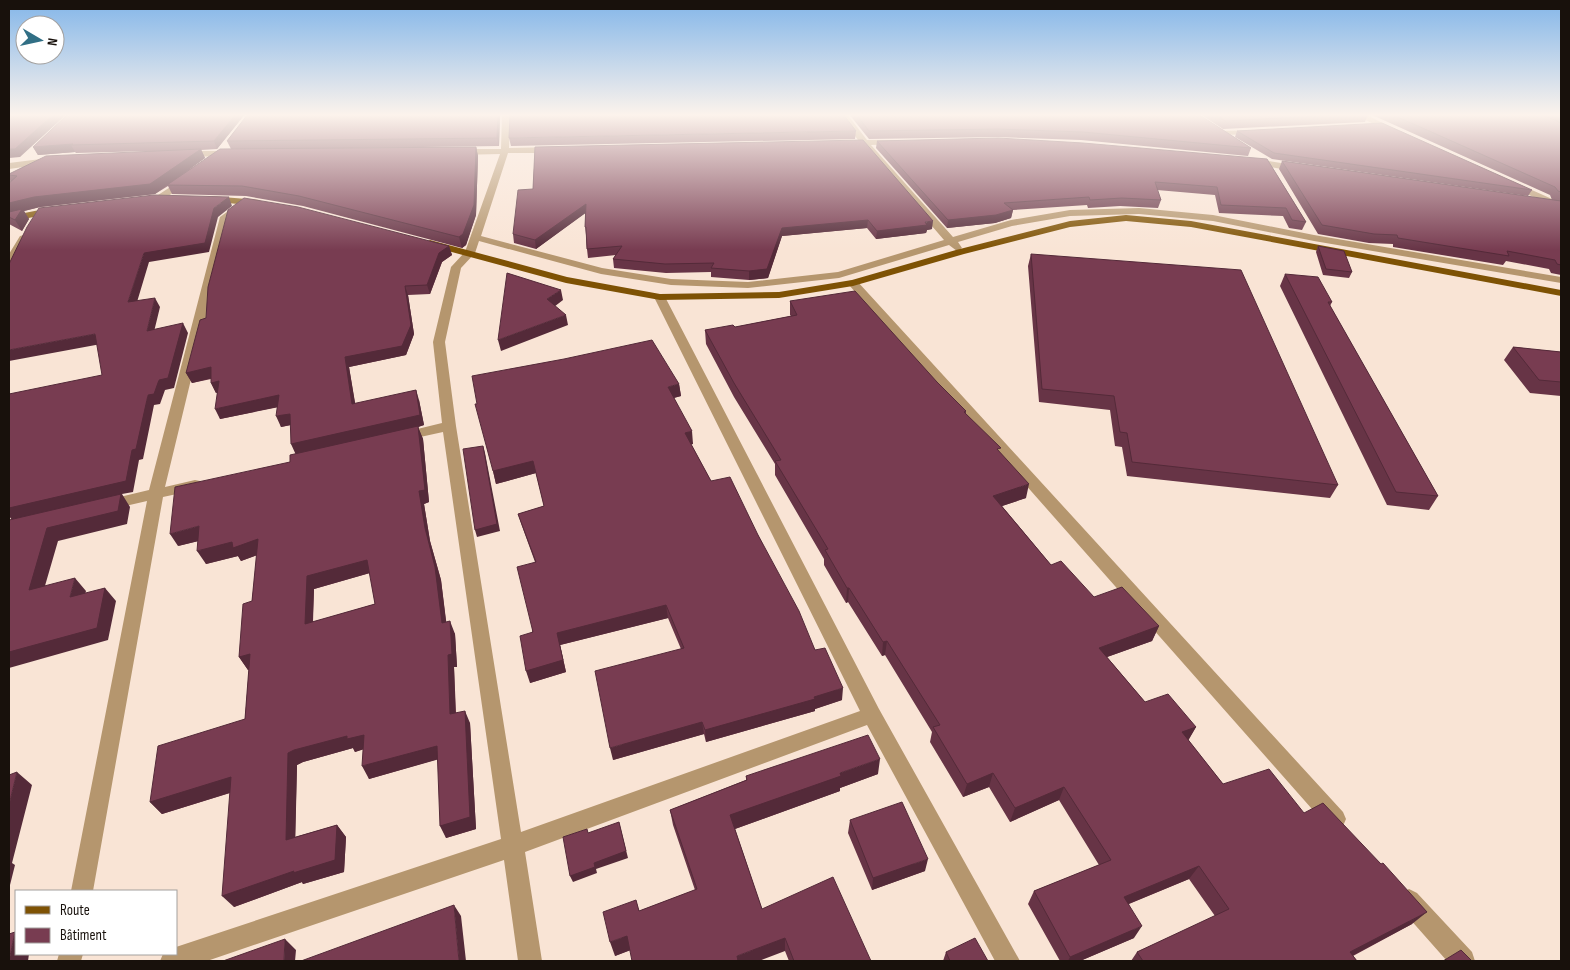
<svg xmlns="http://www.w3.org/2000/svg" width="1570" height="970" font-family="'Sofia Sans Condensed',sans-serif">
  <rect width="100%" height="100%" fill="#f9e4d5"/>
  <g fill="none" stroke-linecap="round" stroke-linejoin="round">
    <!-- minor -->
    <path fill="#b5966e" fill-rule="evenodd" d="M502,114h8l-1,34 45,-1 4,3 -4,3h-46l-27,83 121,32 69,11 77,3 90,-10 106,-32 -82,-95h-21v-4l17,-1 -19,-26h8l20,26h32v4h-3l-25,1 82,92 58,-17 59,-10 69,-2 74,7 101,20 247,42v6l-247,-42 -101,-20 -74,-7 -69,2 -58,10 -54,16 4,6 -5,3 -8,-6 -110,33 -91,10 -77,-3 -70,-11 -122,-33 -4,12 -14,15 -16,74 11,84 65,406 339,-121 -206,-414 6,-3 4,1 215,414 141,252h-25l-128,-236 -342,127 17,109h-24l-14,-101 -297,101h-47l3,-7h13v-7l325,-108 -58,-407 -41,9 -5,-1 -2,-3 2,-3 45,-11 -9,-81 18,-75 14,-15 35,-98 -43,1 -4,-3 4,-3h44z
      M1354,114h11l35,18 -7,2z
      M1257,130h3v4l-39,1 -4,-2 4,-2z
      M185,151h47l4,3 -4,3 -50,-1v-4z
      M49,158l3,1v4l-43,6v-6z
      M1249,158l51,8 4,3 -4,3 -54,-9v-4z
      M187,176l3,1v4l-29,20h-6v-4z
      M1512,181l49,22v6l-52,-23 -2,-2z
      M242,201l5,3 -2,2 -15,12 -65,269 30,-7 5,1 2,4 -2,4 -37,8 -70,394h-22l76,-390 -39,9 -5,-1 -3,-4 3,-4 46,-11 71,-273z
      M24,235l5,3 -16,26 -4,1v-11l11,-18z
      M853,280l4,1 486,531 3,7 -3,7 -8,3 -8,-3 -478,-541 -2,-2 2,-2z
      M1409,889l8,4 55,59 3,9h-28l-46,-52 -4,-8 4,-8z
      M59,954h24l-2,7h-24z"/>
    <!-- major -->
    <path fill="#7e5204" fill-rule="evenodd" d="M210,196l49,4 5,3 -5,3 -52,-5v-4z
      M55,207l5,3 -2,2 -49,10v-6z
      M1126,215l65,6 370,69v6l-370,-69 -65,-6 -56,6 -106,27 -111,32 -74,12 -119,2 -94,-17 -140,-38 -1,-2 5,-3 137,37 93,17 119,-2 73,-12 104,-30 114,-29z"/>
  </g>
  <!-- wall -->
  <path fill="#673446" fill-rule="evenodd" d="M68,114h177l-28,35 -16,1 4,8 -15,11 41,-20 -4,-8 21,-27h252l-1,32 -151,2 128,-1 2,9 -2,59 -10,30 -4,3 -159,-42 -57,-10 -74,-2 -4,-8 -13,8 -115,13 -16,4 5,8 -7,12 -13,-7 2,-42 -2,-3v-5l141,-23 -74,2 -1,-1 -37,3 -5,-8z
    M849,114h349l53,34 -3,8 -167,-16 -84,-3 -128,2z
    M1200,114h168l-3,8 -142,7z
    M1370,114h191v161l-10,-2 -2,-4 -43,-8 -3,4 -110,-18v-3l-24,-1 -51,-9 -39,-65 3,-8 270,39 -2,-5z
    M856,131l-1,8 -344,7 -2,-8z
    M1237,131l295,59 -4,6 -256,-37 -37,-22z
    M877,141l390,18 39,63 -4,8 -13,-2 -6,-12 -64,-3 -4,-18 -58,-5 4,10 -3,8 -38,-2 -32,2 -1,-3 -74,5 -2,8 -16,5 -48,5 -71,-80z
    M535,147l397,82 -5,1 -1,3 -50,6 -9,-11 -85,8 -14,42 -19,2 -38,-3v-5l-45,1 -52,-5 -1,-9 3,-4 -28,3 -1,-9 -1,-14 -1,-8v-14l-49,36 -22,-6 -1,-9 20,-45z
    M449,246l3,9 -10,7 -12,32 -22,1 6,39 -8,21 -57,12 6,37 64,-4 5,25 -6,2 5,12 6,63 -5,2 6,37 11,39 5,42 9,12 2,33h-3l2,46 14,10 6,106 -30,9 -8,-79 -69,20 -6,-30 -8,3 -2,-4 -50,14 -6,3 -2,72 42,-12 9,12 -2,35 -41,12 -1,-2 -68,25 -4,-114 -68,21 -12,-12 95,-83 4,-50 -1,1 -9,-13 13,-56 5,-46 -16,6 -3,-5 -32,8 -8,-23 -20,5 112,-84 6,-8 -5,-29 -10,2 -4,-20 -57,12 -3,-27 -1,1 -5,-10v-4l-19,4 -6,-10 20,-55zM370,573l5,31 -62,18 1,-33z
    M1318,246l34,26 -3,6 -26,-3 -7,-23z
    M1031,254l307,231 -8,13 -203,-22 -5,-29 -7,-1 -5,-36 -71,-8 -11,-136z
    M1285,274l47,28 -2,4 108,190 -9,14 -42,-5 -107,-219z
    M790,301l147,81 29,29v3l34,39 26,45 -24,8 49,59 43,32 65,29 -7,15 -45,16 38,45 51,25 -8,13 35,44 81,29 108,111 -59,32 4,5h-226l6,-9 78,-36 -26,-37 -60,25 5,34 -54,23h-20l-32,-57 6,-13 65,-26 -40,-65 -49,22 -21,-35 -26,10 -33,-55 2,-10 -47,-77 -3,1 -34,-54 -2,1 -22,-38v-6l-49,-84v-11l-41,-67 -28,-53 -1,-14 30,-3 56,-11 -1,-1z
    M1513,347l48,5v44l-31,-3 -26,-33z
    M679,384l2,12 -7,2 19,46h-2l20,37 47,54 57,115 27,50 -27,9v2l-109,31 -2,-8 -91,26 68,-111 -13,-31 -108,27 6,27 -36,11 5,-121 -13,-36 -4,-12 26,-8 -8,-33 -40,11 -3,-13z
    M878,774l-38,14v3l-105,38 27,80 109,52h-82l-4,-10 -155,-1 -15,6 21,-56 3,11 56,-21 -22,-65 -3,-15 76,-30v-4z
    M850,820l75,51 -53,19 -24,-57z
    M946,952l42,9h-45z"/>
  <!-- shaded-wall -->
  <path fill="#542a39" d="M54,114h13l-47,43 -11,1v-9z
    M236,114h9l-28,35 -3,-8z
    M498,114h2l-1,32 -2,-8z
    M73,144l-2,1 4,7 -37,3 -5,-8z
    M476,147l2,9 -2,59 -10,30 -4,3 -3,-11z
    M201,149l4,9 -50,36 -115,13 -16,4 5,8 -7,12 -7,-11 -6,-5v-12z
    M229,197l3,9 -14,11 -9,35 -60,10 -15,50 -6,-10 16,-49 70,-45z
    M586,204l1,8 -51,37 -1,-9z
    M1013,210l-2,8 -16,5 -48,5 1,-8z
    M868,220l-1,8 -85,8 -14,42 -19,2v-9l33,-43z
    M933,221l-1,8 -5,1 -1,3 -50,6 1,-8z
    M449,246l3,9 -10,7 -12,32 -3,-9 12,-32z
    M405,286l3,9 6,39 -8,21 -57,12 8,47 -5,-10 -7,-47z
    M561,290l2,10 -13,10 -3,-11z
    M155,298l5,9 -8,33 -5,-9z
    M566,315l2,10 -67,26 -3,-11z
    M183,323l5,10 -14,55 -9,2 -5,14 -6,1 -11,54 -4,1 -6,32 -11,2 8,13 -3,17 -69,17 -18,62 -11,-13 -17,-70 -3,-4v-11l123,-55 16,-55 11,-15z
    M95,334l6,10 -92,17v-11z
    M211,367l5,10 -24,6 -6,-10z
    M219,381l5,10 -8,2 -5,-10z
    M679,384l2,12 -12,3 -1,-12z
    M416,390l3,10 5,25 -6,2 5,12 6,63 -5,2 6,37 11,39 7,56 -6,-13 -146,-168 -5,-11z
    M279,395l5,11 -64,13 -5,-10z
    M290,414l5,10 -14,3 -5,-11z
    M692,431l1,13 -7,2 -1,-13z
    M483,446l2,7 15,78 -23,6 -2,-7z
    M533,461l3,12 -40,11 -3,-13z
    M1029,484l-3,14 -36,12 3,-14z
    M199,526l8,13 -29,7 -8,-12z
    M258,539l8,13 -25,9 -3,-5 -32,8 -9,-13 35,-9z
    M367,560l6,12 -59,17 -2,48 -7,-13 2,-48z
    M75,578l11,13 -5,19 -11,-13z
    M105,588l11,13 -8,39 -99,28v-16z
    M847,588h2l-1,14 -2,1z
    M666,605l2,13 -108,27 6,27 -36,11 -4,-12 31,-38z
    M450,621l5,13 2,33h-3l2,60 -6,-13 -2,-59z
    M1159,626l-7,15 -59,21 6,-14z
    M887,641l-2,14 -3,1 1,-14z
    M250,654l9,13 -11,3 -9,-13z
    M843,688l-1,12 -27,9v2l-109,31 -1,-12z
    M465,711l5,12 6,106 -30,9 -6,-12z
    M702,722l2,12 -91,26 -3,-12z
    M1196,727l-8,14 -6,-9z
    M364,735l7,12 -16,5 -2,-4 -50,14 -6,3 -2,87 -9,-12 2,-87 6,-3 53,-14z
    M437,746l6,12 -74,21 -7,-13z
    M880,759l-2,15 -38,14v3l-108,39 -2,-15 110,-42z
    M17,772l15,13 -20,78 3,2 -6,24v-84z
    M993,773l-4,14 -26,10 4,-13z
    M231,777l11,12 -80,25 -12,-12z
    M1064,787l-5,13 -49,22 5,-14z
    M619,822l9,36 -32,11 1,4 -24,9 -3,-6 24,-13z
    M337,825l9,12 -2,35 -41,12 -1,-2 -68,25 -12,-11z
    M928,859l-3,12 -53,19 1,-12z
    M1199,866l-10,13 -73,30 8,-12z
    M454,905l7,11 5,45h-7z
    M1427,912l-15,12 -70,37 8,-9z
    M1142,926l-8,12 -54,23h-12l2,-4z
    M15,932l1,1v21h13l-1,7h-19z
    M627,936l4,14 -16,6 -5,-14z
    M785,938v13l-26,10h-22v-5z
    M285,939l11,11 -1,11h-11z"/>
  <!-- building -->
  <path fill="#783c51" stroke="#542a39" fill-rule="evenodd" d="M9,114h45l-39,35h-6z
    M68,114h168l-22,27 -143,4 2,-1 -40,3z
    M248,114h250l-1,24 -270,3z
    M510,114h333l13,17 -347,7z
    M856,114h342l53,34 -168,-16 -85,-3 -129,2z
    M1214,114h142l-131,7z
    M1391,114h150l20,9v69l-3,-1 -3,-4z
    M1382,123l150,67 -258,-37 -37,-22z
    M998,138l85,5 184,16 39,63 -14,-2 -6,-12 -65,-3 -4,-18 -62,-5 6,18 -39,-2 -32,2 -1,-3 -85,6 9,7 -17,5 -48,5 -71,-79z
    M863,140l70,81 -8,1 2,3 -50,6 -9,-11 -86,8 -15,41 -18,2 -38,-3 3,-5 -49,1 -52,-5 9,-13 -35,3 -1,-22h-1l1,-23 -51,36 -22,-6 5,-44 15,-1 2,-42z
    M476,147l-2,58 -11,29 -4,3 -160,-41 -57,-10 -75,-1 53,-36z
    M201,149l-51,35 -116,13 -25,6v-20l8,-7 -8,-1v-1l37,-18z
    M1282,161l279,40v64l-4,-1 -2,-4 -48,-9 2,5 -111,-18 -1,-3 -23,-1 -52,-9z
    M154,195l75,2 -15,11 -9,35 -61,10 -16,49 27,-4 -8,33 36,-8 -15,55 -9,2 -5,14 -6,1 -12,54 -4,1 -6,31 -117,27v-114l93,-19 -7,-41 -86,16v-86l18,-37 12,-19z
    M244,198l54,9 151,39 -10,7 -12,32 -22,1 6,39 -9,21 -57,11 7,47 64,-14 4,25 -129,29 -1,-30 -14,2 3,-21 -64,14 4,-28 -8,2v-16l-25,6 14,-53 6,-2 2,-31 20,-77z
    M22,209l-7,11 -6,-3v-5z
    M1318,246l26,5 8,21 -26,-3z
    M1031,254l210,16 97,215 -206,-23 -5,-29 -7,-1 -6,-36 -72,-7z
    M507,273l54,17 -14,9 19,16 -68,25z
    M1285,274l33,3 14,25h-4l110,194 -42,-4z
    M855,291l82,91 29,29 -2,1 37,36 -4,1 32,35 -36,12 58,69 10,-4 33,36 28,-10 37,39 -60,22 46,54 23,-8 28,33 -14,5 41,52 46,-15 35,44 19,-10 58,61 2,-1 44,49 -77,40 7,9h-214l-6,-9 92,-43 -30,-43 -75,31 18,29 -72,31 -36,-66 77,-31 -47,-73 -49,21 -22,-35 -26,11 -34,-57 7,-2 -53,-84 -4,1 -34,-54h-2l-22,-38 3,-1 -53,-88 6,-1 -47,-77 -29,-53 28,-5 2,2 62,-12 -7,-14z
    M652,340l27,44 -11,3 24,44 -7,2 26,48 19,-4 28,58 41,76 16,39 10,-2 18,40 -29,9 1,2 -110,31 -3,-8 -92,26 -15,-77 89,-23 -18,-43 -109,28 6,27 -37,11 -6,-35 13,-4 -16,-65 19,-5 -18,-48 26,-8 -11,-45 -40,10 -18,-67h2l-5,-28 92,-17z
    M1513,347l48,5v30l-22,-2z
    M418,426l7,64 -6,1 6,37 10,39 7,56 8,-2 2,33 -4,1 2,59 15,-3 5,106 -30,9 -3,-80 -75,20 2,-31 -17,4v-3l-53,14 -6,3 -2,87 51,-15 -2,35 -42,13 1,-2 -72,25 9,-119 -81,25 8,-56 87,-27 5,-65 -11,3 4,-53 9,-3 6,-62 -25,9 -1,-6 -35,9 2,-25 -29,8 5,-47 115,-25v-7zM367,560l8,44 -70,20 2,-48z
    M483,446l14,78 -22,6 -12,-81z
    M121,494l-3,17 -71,17 -18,62 46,-12 -5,19 35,-9 -8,40 -88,24v-132z
    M868,735l12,24 -40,14 1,3 -111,39 32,94 71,-32 38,84h-77l-9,-23 -48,18 1,5h-106l-5,-25 -17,6 -7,-30 33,-12 3,11 58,-22 -27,-79 77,-30 -1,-4z
    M17,772l-8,33v-30z
    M902,802l26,57 -55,19 -23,-58z
    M619,822l7,29 -32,12 1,4 -25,9 -7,-39 24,-8 1,4z
    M454,905l5,56h-158z
    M15,932l-6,29v-27z
    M975,938l13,23h-38l-4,-9z
    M285,939l-1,22h-61z
    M1461,950l11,11h-29z"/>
  <!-- sky -->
  <linearGradient id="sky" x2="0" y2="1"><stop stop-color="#83b6e9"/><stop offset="0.46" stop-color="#fcf3ec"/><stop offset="1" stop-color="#fcf3ec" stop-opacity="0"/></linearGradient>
  <rect width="1570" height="250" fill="url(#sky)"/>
  <!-- border -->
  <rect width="1570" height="970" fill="none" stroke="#18110c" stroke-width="20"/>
  <!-- legend -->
  <rect x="15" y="890" width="162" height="65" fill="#ffffff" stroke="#a3a09e"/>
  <rect x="25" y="906" width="25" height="8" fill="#7e5204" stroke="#a3a09e"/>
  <text x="60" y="915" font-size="15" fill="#18110c">Route</text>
  <rect x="25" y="928" width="25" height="15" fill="#783c51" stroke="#a3a09e"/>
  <text x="60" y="940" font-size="15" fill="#18110c">Bâtiment</text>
  <!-- north arrow -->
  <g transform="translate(40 40) rotate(99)"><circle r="24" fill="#ffffff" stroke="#a3a09e"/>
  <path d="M0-4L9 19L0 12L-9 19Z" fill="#316f85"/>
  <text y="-8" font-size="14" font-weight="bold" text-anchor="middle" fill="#18110c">N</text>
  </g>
</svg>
